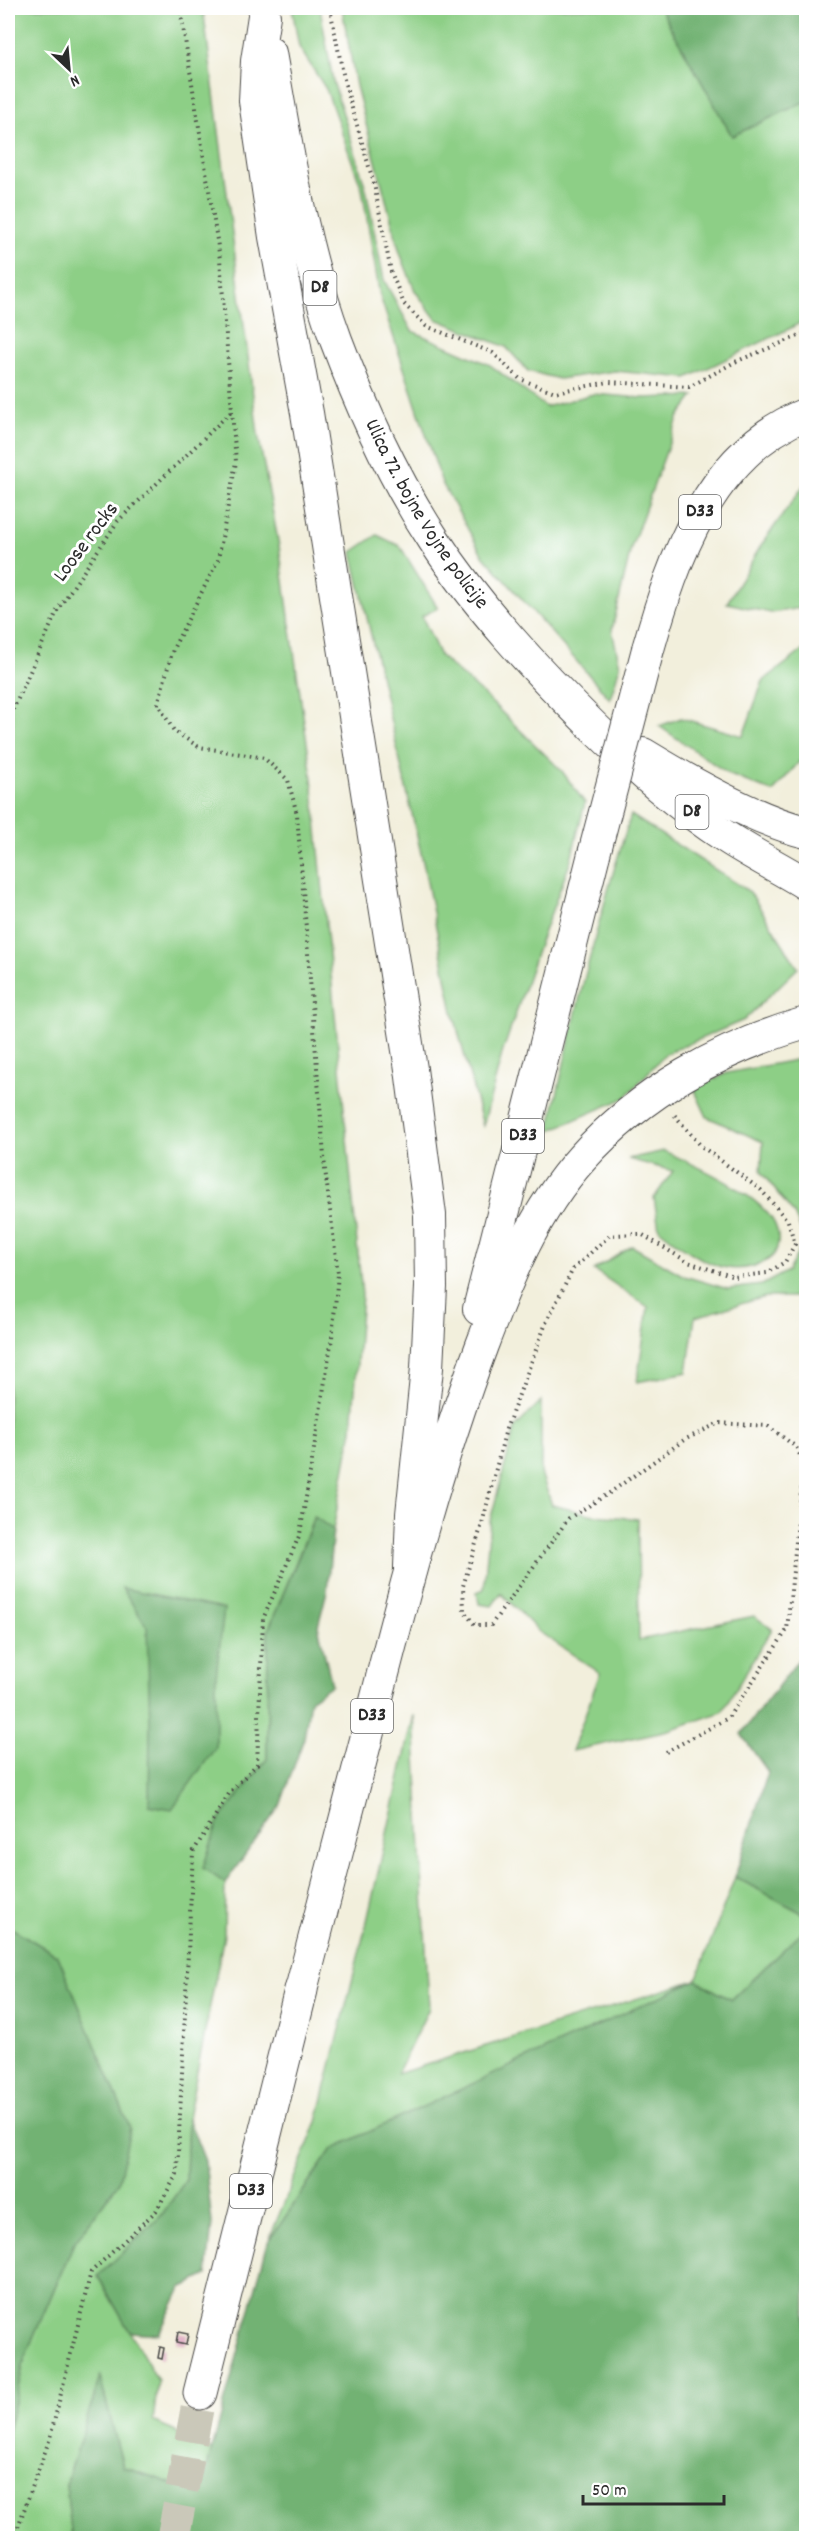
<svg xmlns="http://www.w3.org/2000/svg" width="814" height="2546" font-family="Dekko,sans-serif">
  <rect width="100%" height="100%" fill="#fff"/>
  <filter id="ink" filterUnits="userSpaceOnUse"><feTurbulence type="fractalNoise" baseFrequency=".0167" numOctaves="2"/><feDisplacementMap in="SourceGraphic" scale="12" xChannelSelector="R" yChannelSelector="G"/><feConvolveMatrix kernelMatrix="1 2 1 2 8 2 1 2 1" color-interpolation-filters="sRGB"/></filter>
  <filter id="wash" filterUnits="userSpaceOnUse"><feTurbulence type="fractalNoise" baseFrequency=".008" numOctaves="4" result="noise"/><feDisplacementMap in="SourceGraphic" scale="24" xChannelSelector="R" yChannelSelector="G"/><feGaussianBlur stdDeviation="1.35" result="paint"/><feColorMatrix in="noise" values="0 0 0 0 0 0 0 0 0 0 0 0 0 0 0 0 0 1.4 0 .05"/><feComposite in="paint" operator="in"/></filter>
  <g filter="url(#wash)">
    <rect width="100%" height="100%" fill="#f2efdc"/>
    <!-- green -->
    <path fill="#8dcf86" stroke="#5c7d58" stroke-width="1.5" d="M8,8h195l55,426 21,112 33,232 50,517 -10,135 -19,100 -19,-13 -46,114 -1,128 -64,109 22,15 -1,52 -36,183 -2,62 -25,36 -63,61 60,104 -5,40 59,29 -12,43 -77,-26 -23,-89 -34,107 6,53h-64v-106l17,-75 48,-112 46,-63 -61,-226 -50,-30z
      M292,8h28l13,73 33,108 18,91 28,51 78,34 56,42 47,-13 50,4 51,-2 -15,20 -48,132 -19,82 8,36 -10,33 -128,-145 -40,-71 -62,-187 -18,-107 -36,-100 -27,-42z
      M342,8h318l72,128 74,-35v217l-11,8 -108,52 -72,-7 -56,8 -31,-8 -22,-24 -70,-28 -21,-28 -15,-38 -44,-167z
      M806,482v125l-35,6 -44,-10 35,-59z
      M377,535l23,11 38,62 -16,8 18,40 45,40 77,75 23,32 -15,60 -30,79 -38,112 -19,72 -30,-114 -30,-150 -71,-310z
      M806,648v106l-33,38 -43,-17 -71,-49 22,-8 62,18 20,-55z
      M631,815l119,77 48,76 -54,52 -79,34 -40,44 -76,33c23,-107 48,-212 82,-316z
      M806,1058v239h-41l-70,20 -8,55 -50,10 11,-75 -54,-37 38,-24 52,30 44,13 34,-4 26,-14 17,-32 -11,-25 -33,-42 2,-30 -56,-25 -13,-28 33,-16z
      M664,1151c29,13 101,45 112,76 4,10 3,26 -7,32 -41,26 -78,-5 -110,-30l-5,-31 19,-27 -45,-12z
      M541,1401v72l11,32 42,10 44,4 1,121 115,-24 18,13 -50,83 -53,18 -97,21 28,-78 -62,-42 -37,-38 -9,13 -13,-2 -2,-12 7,-3 6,-68 25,-93z
      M414,1715l15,293 -32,66 299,-94 39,-103 71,38v13l-75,72 -35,-20 -364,169 -64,93 49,-120 50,-201z"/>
    <!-- forest -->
    <path fill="#72b273" stroke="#4e6e4f" stroke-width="1.5" d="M660,8h146v93l-74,35z
      M315,1517l18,13 -6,61 -9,35 14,59 -22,15 -6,38 -24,68 -55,77 -22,-15 15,-46 49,-63 1,-128z
      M122,1588l102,21 -8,67v71l-44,62 -23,-4 1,-80 -3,-98z
      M806,1650v265l-71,-38 33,-105 -27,-38z
      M8,1926l50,30 72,172 -11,54 -46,63 -48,112 -17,75z
      M806,1928v610h-734l-6,-53 34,-108 23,90 77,26 68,-251 64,-93 364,-169 35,20z
      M188,2118l17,43 7,62 -5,52 -26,13 -22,46 -29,-2 -32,-56 63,-60 25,-36z"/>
    <g id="blocks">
      <!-- building -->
      <path fill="#e1b2c8" d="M178,2332l10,2 -2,11 -10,-2z
        M160,2347l4,1 -2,11 -4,-1z"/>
    </g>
  </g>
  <g filter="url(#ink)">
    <use href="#blocks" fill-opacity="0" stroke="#494846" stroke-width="1.5"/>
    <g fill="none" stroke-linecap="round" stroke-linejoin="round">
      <!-- highway-tunnel -->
      <path stroke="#cac8b9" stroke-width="33" stroke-dasharray="33 16" stroke-linecap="butt" d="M173,2538l27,-145"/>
      <!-- major casing -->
      <g stroke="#494846" stroke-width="34">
        <g id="major">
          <path d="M264,16l-7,45 -2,40 20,136 32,176 104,656 19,146 1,72 -4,81 -15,146 -2,53"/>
          <path id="s1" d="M270,53c17,96 32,195 66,287 26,69 57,138 98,200 44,68 103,131 161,188 41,40 83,78 131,109 26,17 54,31 80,47"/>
          <path d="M648,649c26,-91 62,-197 158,-235"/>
          <path d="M643,754c46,28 112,66 163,78"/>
          <path d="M479,1309l115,-455"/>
          <path d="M301,1990c25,-95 50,-190 74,-285 31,-122 63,-242 107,-360 25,-66 52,-134 100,-187 59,-66 140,-111 224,-135"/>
        </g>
      </g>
      <!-- highway casing -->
      <g stroke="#494846" stroke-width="35">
        <path id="highway" d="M200,2393l101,-403"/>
      </g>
      <!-- path -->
      <path stroke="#494846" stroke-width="4" stroke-dasharray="1.5 4.5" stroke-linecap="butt" d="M330,8l15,76 29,100 17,88 13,32 22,22 67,27 27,26 35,13 54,-10 80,5 46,-25 71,-29
        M8,721l50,-112 60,-88 113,-109
        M666,1752l62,-34 59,-88 17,-167 -8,-16 -28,-21 -49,-3 -35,17 -73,52 -42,26 -78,107h-16l-11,-14 -1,-25 19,-62 24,-95 40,-106 27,-54 37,-34 31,-1 47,28 46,15 33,-4 18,-11 10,-18 -7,-23 -27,-31 -60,-44 -29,-34
        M14,2538l36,-100 41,-166 65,-61 21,-37 16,-322 37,-60 27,-28 6,-145 37,-85 32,-196 6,-64 -13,-105 -28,-355 -9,-34 -24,-22 -65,-11 -25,-16 -16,-27 15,-55 45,-89 18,-98 -16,-203 -40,-251"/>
      <!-- major -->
      <use href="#major" stroke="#fff" stroke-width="32"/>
      <!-- highway -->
      <use href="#highway" stroke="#fff" stroke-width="33"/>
      <!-- major-bridge casing -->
      <g stroke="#494846" stroke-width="34" stroke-linecap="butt">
        <path id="major-bridge" d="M594,854l54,-205"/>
      </g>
      <!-- major-bridge -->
      <use href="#major-bridge" stroke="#fff" stroke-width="32"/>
    </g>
  </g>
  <g text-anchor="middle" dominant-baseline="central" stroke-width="6" stroke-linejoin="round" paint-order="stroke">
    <!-- shield labels -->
    <g fill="#fff" stroke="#6b6b6b" stroke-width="1.5">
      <rect x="303.5" y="271" width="33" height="34" rx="4.5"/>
      <rect x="679" y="495" width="42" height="34" rx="4.5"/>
      <rect x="675.5" y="795" width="33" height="34" rx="4.5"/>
      <rect x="502" y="1119" width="42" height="34" rx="4.5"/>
      <rect x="351" y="1699" width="42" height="34" rx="4.5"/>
      <rect x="230" y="2174" width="42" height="34" rx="4.5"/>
    </g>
    <g font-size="20" font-weight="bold" fill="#2b2b2b">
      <text x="320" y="288">D8</text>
      <text x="700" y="512">D33</text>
      <text x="692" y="812">D8</text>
      <text x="523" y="1136">D33</text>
      <text x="372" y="1716">D33</text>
      <text x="251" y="2191">D33</text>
    </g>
    <!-- street labels -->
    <g font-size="21" fill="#2b2b2b" stroke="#fff">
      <text stroke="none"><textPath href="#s1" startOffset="492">Ulica 72. bojne Vojne policije</textPath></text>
      <text transform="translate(87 543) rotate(-53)">Loose rocks</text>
    </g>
  </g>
  <!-- margin -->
  <rect width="814" height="2546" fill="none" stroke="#fff" stroke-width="30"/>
  <!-- north arrow -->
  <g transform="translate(69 69) rotate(154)" stroke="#ffffff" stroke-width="4.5" paint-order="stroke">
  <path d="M0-4.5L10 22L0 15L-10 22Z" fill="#2b2b2b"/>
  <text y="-9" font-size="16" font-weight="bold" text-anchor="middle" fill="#2b2b2b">N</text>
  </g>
  <!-- scale -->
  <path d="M583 2495v9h141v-9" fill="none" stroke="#2b2b2b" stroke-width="3"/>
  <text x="592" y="2495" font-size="18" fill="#2b2b2b" stroke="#ffffff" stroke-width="4.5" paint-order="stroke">50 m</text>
</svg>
